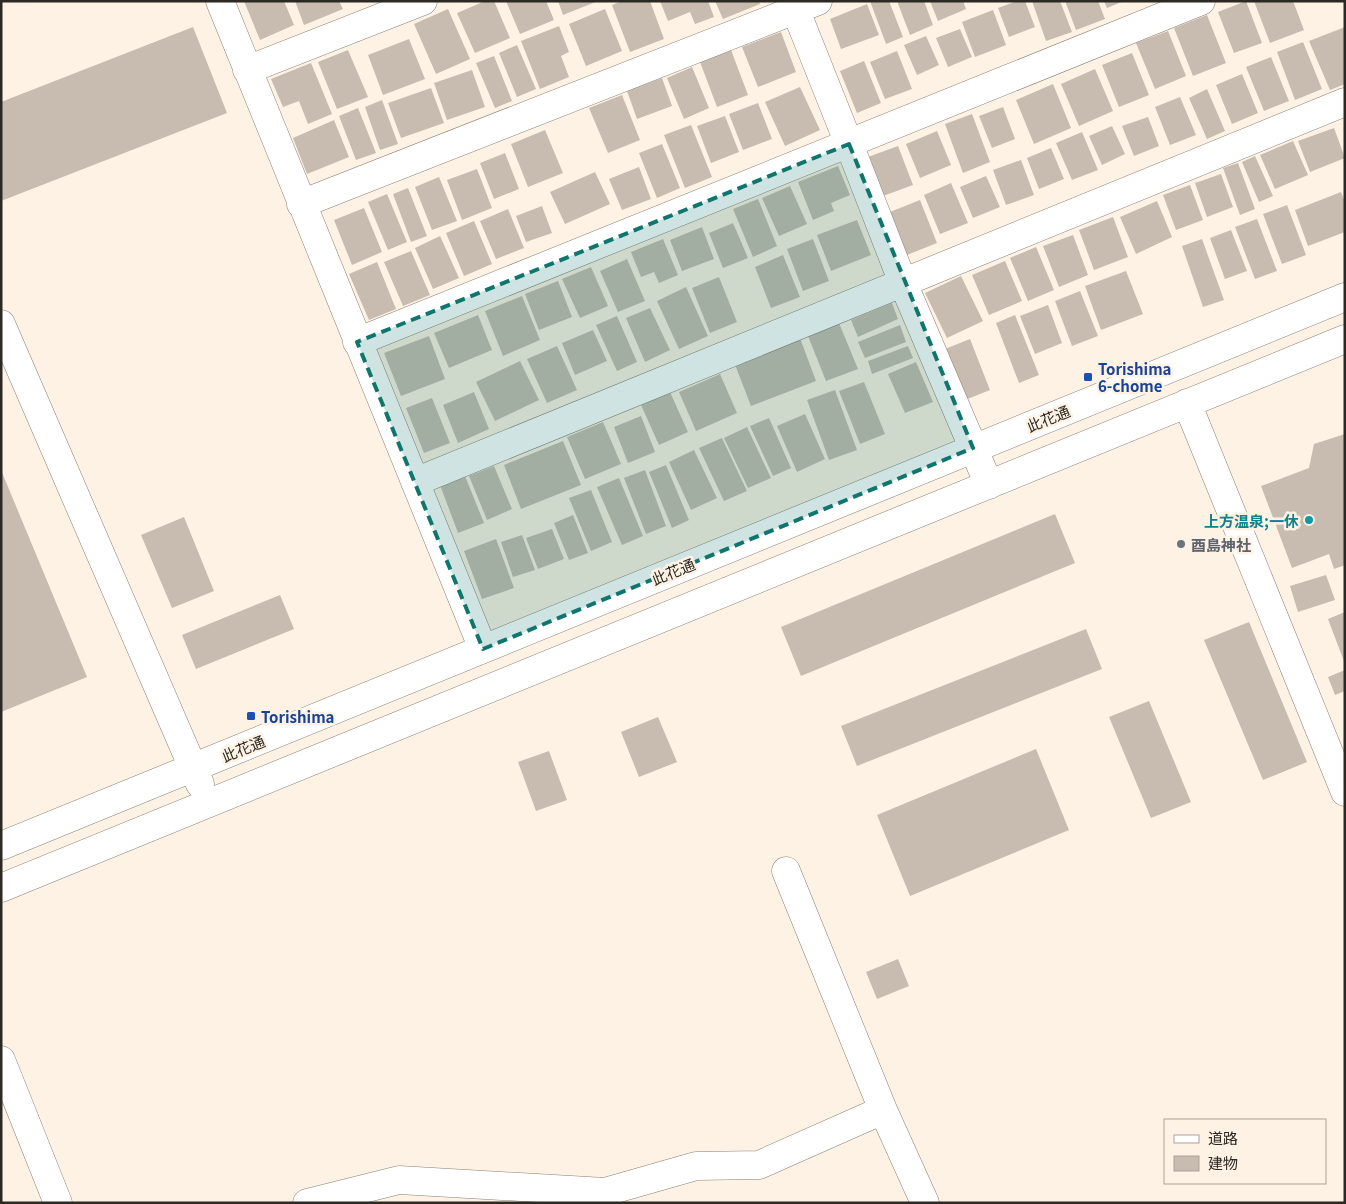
<svg xmlns="http://www.w3.org/2000/svg" width="1346" height="1204" font-family="Georgia,'Noto Sans JP',serif">
  <rect width="100%" height="100%" fill="#fef2e4"/>
  <!-- building -->
  <path fill="#c7bcaf" d="M244,1h40l10,24 -34,15z
    M295,1h44l4,8 -39,16z
    M485,1h9l16,37 -35,15 -18,-40z
    M506,1h40l8,19 -34,14z
    M558,1h40l-35,14z
    M622,1h28l14,38 -34,13 -18,-47z
    M660,1h48l6,16 -19,7 -5,-12 -22,9z
    M715,1h44l1,3 -37,15z
    M870,1h19l14,36 -17,7z
    M897,1h27l9,24 -23,10z
    M930,1h33l3,8 -28,12z
    M1017,1h8l10,26 -26,10 -11,-29z
    M1032,1h28l12,31 -26,9z
    M1065,1h33l7,18 -29,11z
    M1104,1h20l-17,7z
    M1246,1l16,42 -28,10 -16,-41z
    M1254,1h39l11,29 -34,13z
    M867,4l12,31 -38,14 -11,-30z
    M448,9l22,50 -34,15 -22,-50z
    M605,9l17,42 -36,15 -17,-42z
    M993,10l13,35 -31,12 -13,-35z
    M1207,15l19,48 -33,13 -19,-48z
    M559,26l10,26 -8,4 8,21 -29,12 -19,-48z
    M193,27l34,86 -226,88v-99z
    M1345,27v57l-15,6 -21,-49z
    M960,29l12,28 -24,10 -12,-29z
    M1168,31l18,45 -31,13 -19,-46z
    M781,32l15,40 -38,15 -16,-40z
    M926,36l13,29 -22,10 -13,-30z
    M409,39l16,40 -42,16 -15,-40z
    M1303,42l19,47 -27,11 -18,-48z
    M517,45l19,44 -19,8 -18,-44z
    M348,50l20,47 -31,12 -19,-47z
    M731,50l17,45 -31,12 -17,-45z
    M897,51l15,38 -27,10 -15,-37z
    M1132,53l17,42 -30,12 -17,-42z
    M494,56l18,45 -17,7 -19,-45z
    M1271,57l18,44 -25,10 -18,-44z
    M864,61l17,42 -24,10 -17,-42z
    M311,63l21,51 -24,10 -9,-23 -16,6 -12,-28z
    M692,67l17,41 -25,11 -17,-41z
    M1095,69l18,42 -34,15 -18,-42z
    M472,70l13,37 -38,13 -13,-37z
    M1242,74l16,39 -26,11 -16,-39z
    M662,78l10,28 -35,13 -10,-28z
    M1053,84l18,44 -37,16 -18,-44z
    M800,87l20,43 -35,16 -20,-44z
    M431,88l13,35 -43,15 -13,-35z
    M1207,89l18,42 -18,8 -18,-41z
    M622,95l18,45 -32,13 -19,-45z
    M1180,97l16,38 -26,10 -15,-38z
    M382,100l16,44 -18,6 -15,-43z
    M758,103l14,36 -29,11 -14,-36z
    M1003,107l12,32 -23,9 -13,-32z
    M358,108l18,45 -20,7 -17,-44z
    M972,114l18,48 -27,11 -18,-49z
    M725,116l14,36 -28,11 -14,-37z
    M1148,117l11,29 -25,10 -12,-30z
    M334,120l15,37 -42,17 -14,-36z
    M691,125l21,52 -27,11 -21,-53z
    M1112,126l13,28 -23,11 -13,-29z
    M1334,128l11,30 -35,14 -12,-31z
    M545,130l18,43 -35,14 -17,-43z
    M937,131l14,34 -31,13 -14,-34z
    M1082,132l16,38 -26,10 -16,-37z
    M1293,141l15,34 -33,14 -15,-34z
    M662,144l18,44 -23,10 -18,-45z
    M898,146l15,39 -30,11 -15,-39z
    M1051,148l13,31 -25,10 -12,-31z
    M505,153l14,36 -25,10 -14,-36z
    M1255,156l18,40 -14,6 -17,-40z
    M1021,160l13,35 -28,10 -13,-35z
    M1238,163l17,46 -15,6 -17,-47z
    M838,166l12,29 -19,8 3,8 -21,9 -15,-38z
    M639,167l12,32 -29,11 -13,-31z
    M477,169l15,39 -30,12 -15,-40z
    M595,172l15,32 -45,20 -15,-32z
    M1221,174l12,33 -26,10 -12,-34z
    M986,176l14,31 -27,11 -13,-31z
    M439,177l18,44 -25,9 -17,-43z
    M951,183l17,40 -28,11 -16,-39z
    M1190,185l13,35 -27,10 -13,-35z
    M790,186l17,38 -28,12 -17,-38z
    M408,188l19,48 -16,6 -18,-48z
    M1341,192l4,10v30l-37,14 -13,-36z
    M387,194l20,48 -19,8 -20,-48z
    M758,199l19,47 -24,11 -20,-48z
    M920,200l17,43 -30,12 -17,-43z
    M1157,201l15,36 -36,17 -16,-37z
    M1287,205l19,50 -24,9 -19,-50z
    M542,206l10,27 -26,9 -10,-26z
    M364,208l18,44 -30,13 -18,-45z
    M508,209l16,39 -28,11 -16,-38z
    M1113,217l15,40 -34,13 -15,-40z
    M1257,219l20,52 -22,8 -20,-52z
    M857,220l14,35 -40,16 -14,-36z
    M474,221l18,43 -28,12 -18,-43z
    M733,223l15,35 -25,10 -14,-35z
    M702,227l12,32 -32,12 -12,-31z
    M1231,230l16,41 -22,8 -15,-41z
    M1073,235l15,40 -29,12 -16,-41z
    M440,236l19,42 -26,11 -18,-41z
    M663,239l15,36 -19,8 -5,-11 -13,5 -10,-25z
    M813,239l16,42 -26,10 -16,-42z
    M1202,239l22,61 -21,7 -21,-61z
    M1036,247l18,43 -26,11 -18,-43z
    M411,251l19,44 -27,11 -19,-44z
    M783,255l17,42 -29,11 -16,-41z
    M627,259l18,42 -27,11 -18,-41z
    M1005,261l17,40 -33,14 -17,-40z
    M377,262l19,47 -27,11 -20,-46z
    M591,267l17,39 -28,12 -18,-39z
    M1126,271l17,43 -42,16 -16,-44z
    M961,276l22,45 -36,17 -22,-45z
    M719,277l18,45 -27,11 -18,-45z
    M558,281l14,36 -33,13 -14,-36z
    M686,287l22,49 -29,13 -22,-48z
    M1080,291l18,45 -26,10 -17,-45z
    M522,296l18,44 -37,16 -18,-45z
    M892,303l6,16 -40,18 -7,-17z
    M1048,305l14,38 -27,11 -15,-38z
    M650,308l20,42 -25,12 -19,-44z
    M478,315l14,35 -43,18 -15,-35z
    M1015,315l24,60 -20,8 -23,-60z
    M617,316l20,46 -20,9 -21,-46z
    M839,323l19,46 -32,12 -18,-45z
    M900,325l6,17 -41,16 -7,-16z
    M593,330l14,31 -32,14 -13,-32z
    M429,336l16,43 -44,17 -17,-43z
    M800,338l16,43 -65,25 -17,-44z
    M970,339l20,51 -25,10 -20,-51z
    M557,346l20,44 -30,13 -20,-44z
    M908,346l5,12 -41,16 -4,-13z
    M520,361l19,39 -44,21 -19,-39z
    M916,362l17,40 -28,11 -17,-39z
    M720,374l17,39 -41,18 -17,-39z
    M864,382l21,52 -25,10 -21,-53z
    M835,390l22,60 -28,10 -22,-60z
    M474,392l15,37 -31,14 -15,-38z
    M670,392l18,40 -29,13 -18,-40z
    M432,398l18,45 -26,10 -18,-45z
    M805,414l20,45 -28,13 -20,-46z
    M641,416l14,36 -27,11 -14,-36z
    M769,418l22,50 -18,8 -23,-50z
    M603,422l18,42 -36,15 -18,-42z
    M747,427l24,51 -23,10 -24,-50z
    M1345,434v131l-11,4 -5,-15 -37,14 -31,-82 48,-18 5,-24z
    M722,438l25,53 -23,10 -25,-53z
    M563,441l18,44 -60,24 -17,-44z
    M694,450l23,48 -26,12 -22,-48z
    M666,465l23,55 -17,8 -23,-56z
    M494,466l18,43 -25,11 -18,-44z
    M1,470l86,207 -86,35z
    M645,470l21,56 -20,8 -22,-56z
    M465,476l19,47 -26,10 -18,-48z
    M619,478l24,58 -21,9 -25,-58z
    M591,490l21,52 -21,9 -22,-53z
    M1055,514l20,49 -274,113 -20,-49z
    M573,515l15,38 -19,7 -15,-37z
    M184,517l30,74 -42,17 -31,-73z
    M552,529l12,30 -26,10 -12,-31z
    M522,535l13,35 -22,7 -12,-35z
    M496,539l18,49 -32,11 -18,-48z
    M1326,575l9,25 -37,12 -8,-26z
    M280,595l14,34 -98,40 -14,-34z
    M1345,612v52l-17,-45z
    M1249,622l58,140 -44,18 -59,-140z
    M1086,629l16,40 -245,97 -16,-40z
    M1345,670v21l-10,4 -7,-18z
    M1149,701l42,101 -40,16 -42,-101z
    M658,717l19,45 -38,15 -18,-45z
    M1036,749l33,81 -159,66 -33,-81z
    M549,751l18,49 -31,11 -18,-49z
    M898,959l11,27 -32,13 -11,-27z"/>
  <g fill="none" stroke-linecap="round" stroke-linejoin="round">
    <!-- minor casing -->
    <g stroke="#8a7f74" stroke-width="29">
      <path id="minor" d="M220,1l263,648
        M792,1l57,143 54,139 86,202
        M247,70l176,-69
        M301,204l517,-203
        M1,324l199,460
        M357,342l844,-341
        M1187,403l158,389
        M415,482l930,-380
        M1,846l1344,-549
        M786,871l97,239 42,93
        M1,888l1344,-549
        M1,1060l57,143
        M307,1203l92,-23 206,12 91,-26 63,-1 124,-55"/>
    </g>
    <!-- minor -->
    <use href="#minor" stroke="#fff" stroke-width="28"/>
  </g>
  <!-- marked area -->
  <path fill="#0f766e" fill-opacity="0.2" stroke="#0f766e" stroke-width="4" stroke-dasharray="10 6" stroke-linejoin="round" d="M849,144l124,304 -490,201 -126,-307z"/>
  <!-- markers -->
  <g fill="#1a4fb4" stroke="#fef2e4" stroke-width="2">
    <rect x="1083" y="372" width="10" height="10" rx="2.5"/>
    <rect x="246" y="711" width="10" height="10" rx="2.5"/>
  </g>
  <circle fill="#0f9aa8" stroke="#fef2e4" stroke-width="2" cx="1309" cy="520" r="5"/>
  <circle fill="#6b7280" stroke="#fef2e4" stroke-width="2" cx="1181" cy="544" r="5"/>
  <g text-anchor="middle" dominant-baseline="central" stroke-width="5" stroke-linejoin="round" paint-order="stroke">
    <!-- transit labels -->
    <g font-size="15" font-weight="bold" fill="#164399" stroke="#fef2e4" text-anchor="start">
      <text x="1098" y="368">Torishima<tspan x="1098" dy="17">6-chome</tspan></text>
      <text x="261" y="716">Torishima</text>
    </g>
    <!-- street labels -->
    <g font-size="15" fill="#2c2823" stroke="#fef2e4">
      <text transform="translate(1048 418) rotate(-22)">此花通</text>
      <text transform="translate(673 571) rotate(-22)">此花通</text>
      <text transform="translate(243 748) rotate(-22)">此花通</text>
    </g>
    <!-- culture labels -->
    <g font-size="15" font-weight="bold" fill="#0d838f" stroke="#fef2e4" text-anchor="end">
      <text x="1299" y="520">上方温泉;一休</text>
    </g>
    <!-- worship labels -->
    <g font-size="15" font-weight="bold" fill="#5b616d" stroke="#fef2e4" text-anchor="start">
      <text x="1191" y="544">酉島神社</text>
    </g>
  </g>
  <!-- border -->
  <rect width="1346" height="1204" fill="none" stroke="#2c2823" stroke-width="5"/>
  <!-- legend -->
  <rect x="1164" y="1119" width="162" height="65" fill="#fef2e4" stroke="#aaa197"/>
  <rect x="1174" y="1135" width="25" height="8" fill="#ffffff" stroke="#aaa197"/>
  <text x="1208" y="1144" font-size="15" fill="#2c2823">道路</text>
  <rect x="1174" y="1156" width="25" height="15" fill="#c7bcaf" stroke="#aaa197"/>
  <text x="1208" y="1169" font-size="15" fill="#2c2823">建物</text>
</svg>
